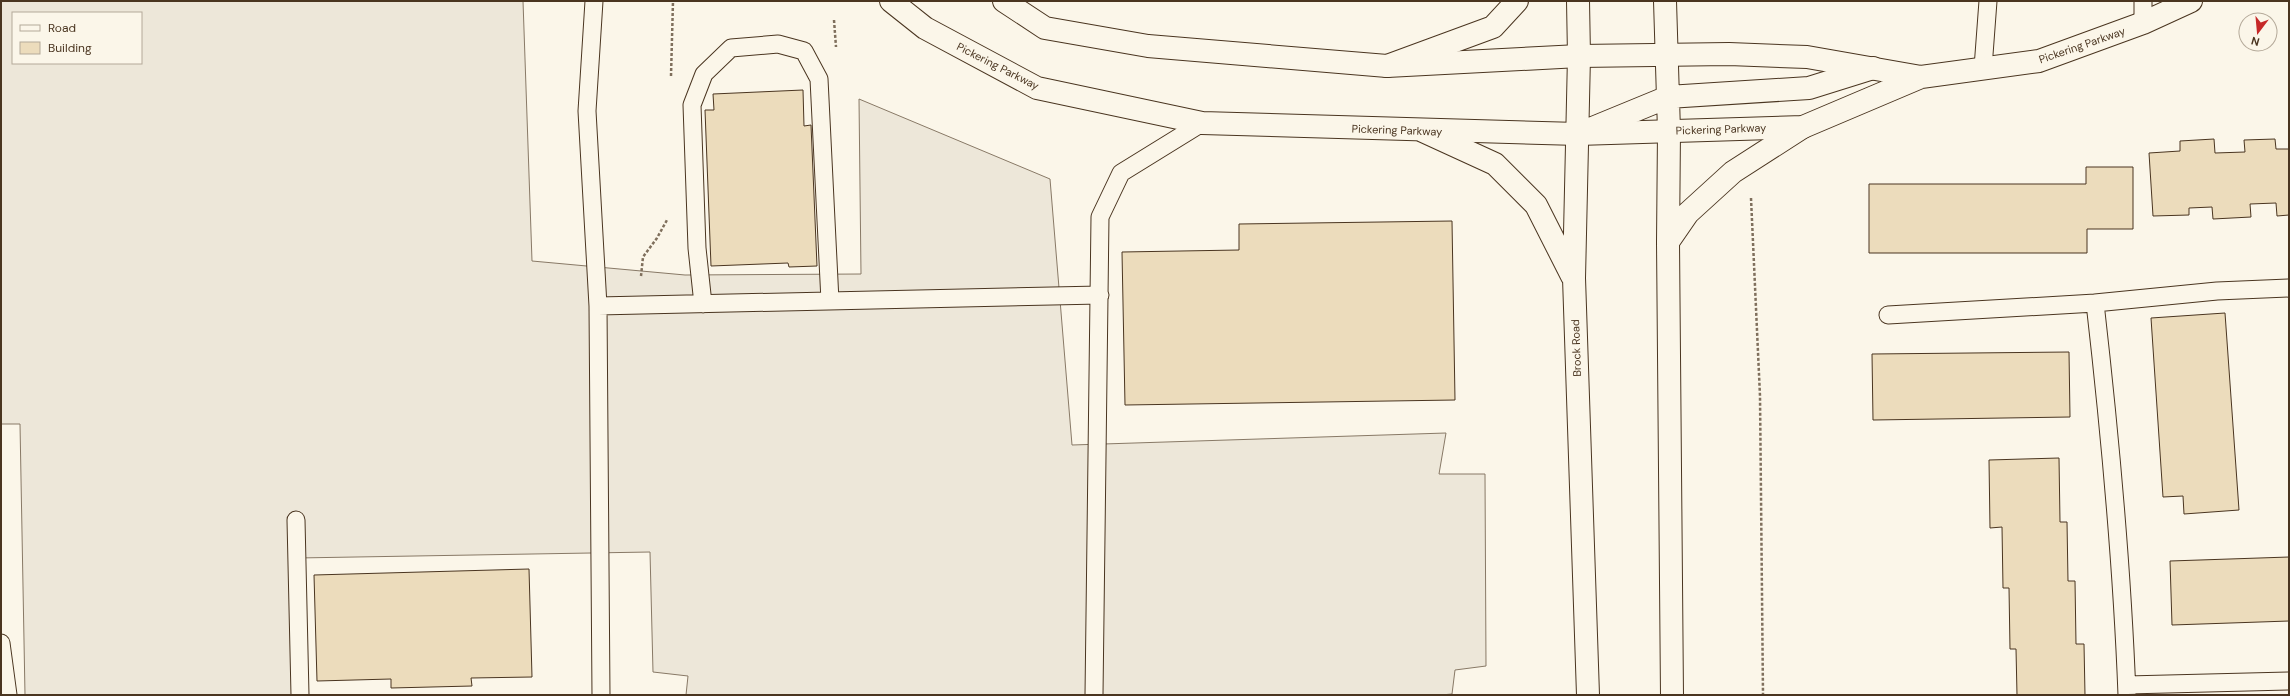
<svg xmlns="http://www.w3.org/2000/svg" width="2290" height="696" font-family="'DM Sans',sans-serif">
  <rect width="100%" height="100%" fill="#fbf6e9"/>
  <!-- parking -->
  <path fill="#ede7d9" stroke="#887966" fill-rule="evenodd" d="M1,1h522l9,260 153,14 176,-1 -2,-175 191,80 22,266 374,-12 -7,41h46l1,192 -31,4 -3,24 -11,1h-755l2,-19 -35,-4 -3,-120 -353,6v137h-272l-5,-271h-19zM13,13h128v50h-128z"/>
  <!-- building -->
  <path fill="#ecdcbc" stroke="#4a3520" d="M803,90l1,36 7,-1 6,141 -28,1 -1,-4 -77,3 -6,-156h9l-1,-16z
    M2214,139l1,14 30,-1 -1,-12 31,-1 1,10h13v66l-12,1 -1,-13 -26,1 1,13 -38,2 -1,-12 -23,1v7l-36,1 -4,-63 31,-2v-10z
    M2086,167h47v62h-46v24h-218v-69h217z
    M1452,221l3,179 -330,5 -3,-153 117,-2v-26z
    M2225,313l14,197 -55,4 -1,-18 -20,1 -12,-179z
    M2069,352l1,65 -197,3 -1,-66z
    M2059,458l1,64h7l1,59h7l1,63h8l1,51h-68l-1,-46h-6l-1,-61h-6l-1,-61 -12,1 -1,-68z
    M2289,557v64l-117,4 -2,-64z
    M529,569l3,108 -61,1 1,8 -81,2v-9l-74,2 -3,-106z"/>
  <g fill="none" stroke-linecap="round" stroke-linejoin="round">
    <!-- service casing -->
    <g stroke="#4a3520" stroke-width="19">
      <path id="service" d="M594,1l-7,110 11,195 3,389
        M2143,1v22
        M1983,68l5,-67
        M2095,303c15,131 27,261 32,392
        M703,304l-6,-56 -5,-143 12,-31 27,-26 47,-4 26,7 15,28 11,222
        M598,306l502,-11
        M1888,315l207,-12 122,-12 72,-3
        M296,520l4,175
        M1,643l7,52
        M2127,685l162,-4
        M1094,695l6,-478 21,-44 81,-50"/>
    </g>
    <!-- tertiary casing -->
    <g stroke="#4a3520" stroke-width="24">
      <path id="tertiary" d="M891,1l34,27 112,60 165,35 376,11 225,-7 118,-50 118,-16 104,-38 48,-22
        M1004,1l41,27 103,18 239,20 192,-10 150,-2 78,3 114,20"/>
    </g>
    <!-- secondary casing -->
    <g stroke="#4a3520" stroke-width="24">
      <path id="secondary" d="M1578,1l1,55 -5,222 14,417
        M1665,1l4,130 -1,111 4,453
        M1387,66l106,-39 24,-26
        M1423,131l72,33 41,41 36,71
        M1578,134l90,-37 141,-9 64,-20
        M1668,242l20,-29 45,-41 70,-45"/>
    </g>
    <!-- path -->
    <path stroke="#7f6f5c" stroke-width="2.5" stroke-dasharray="3 2" stroke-linecap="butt" d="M834,20l2,27
      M671,76l2,-75
      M1751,198l9,198 3,299
      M641,276l2,-19 14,-19 10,-18"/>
    <!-- service -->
    <use href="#service" stroke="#fbf6e9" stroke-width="17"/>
    <!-- tertiary -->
    <use href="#tertiary" stroke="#fbf6e9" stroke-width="22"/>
    <!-- secondary -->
    <use href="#secondary" stroke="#fbf6e9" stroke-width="22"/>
  </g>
  <g text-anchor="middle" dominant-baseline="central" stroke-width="3" stroke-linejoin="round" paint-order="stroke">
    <!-- street labels -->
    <g font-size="11" fill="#4a3520" stroke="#fbf6e9">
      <text transform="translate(2082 45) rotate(-19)">Pickering Parkway</text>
      <text transform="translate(998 66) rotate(27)">Pickering Parkway</text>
      <text transform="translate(1721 129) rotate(-2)">Pickering Parkway</text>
      <text transform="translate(1397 130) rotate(2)">Pickering Parkway</text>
      <text transform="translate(1576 348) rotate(-92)">Brock Road</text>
    </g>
  </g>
  <!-- border -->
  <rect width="2290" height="696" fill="none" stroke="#4a3520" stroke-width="4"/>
  <!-- legend -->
  <rect x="12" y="12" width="130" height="52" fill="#fbf6e9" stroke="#b4a999"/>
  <rect x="20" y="25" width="20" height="6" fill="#fbf6e9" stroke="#b4a999"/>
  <text x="48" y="32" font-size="12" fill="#4a3520">Road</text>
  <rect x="20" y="42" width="20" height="12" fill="#ecdcbc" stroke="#b4a999"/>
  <text x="48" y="52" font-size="12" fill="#4a3520">Building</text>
  <!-- north arrow -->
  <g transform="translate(2258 32) rotate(196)"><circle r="19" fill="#fbf6e9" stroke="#b4a999"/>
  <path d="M0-3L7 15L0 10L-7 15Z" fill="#c62828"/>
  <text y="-6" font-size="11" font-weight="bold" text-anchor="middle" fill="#4a3520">N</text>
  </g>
</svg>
